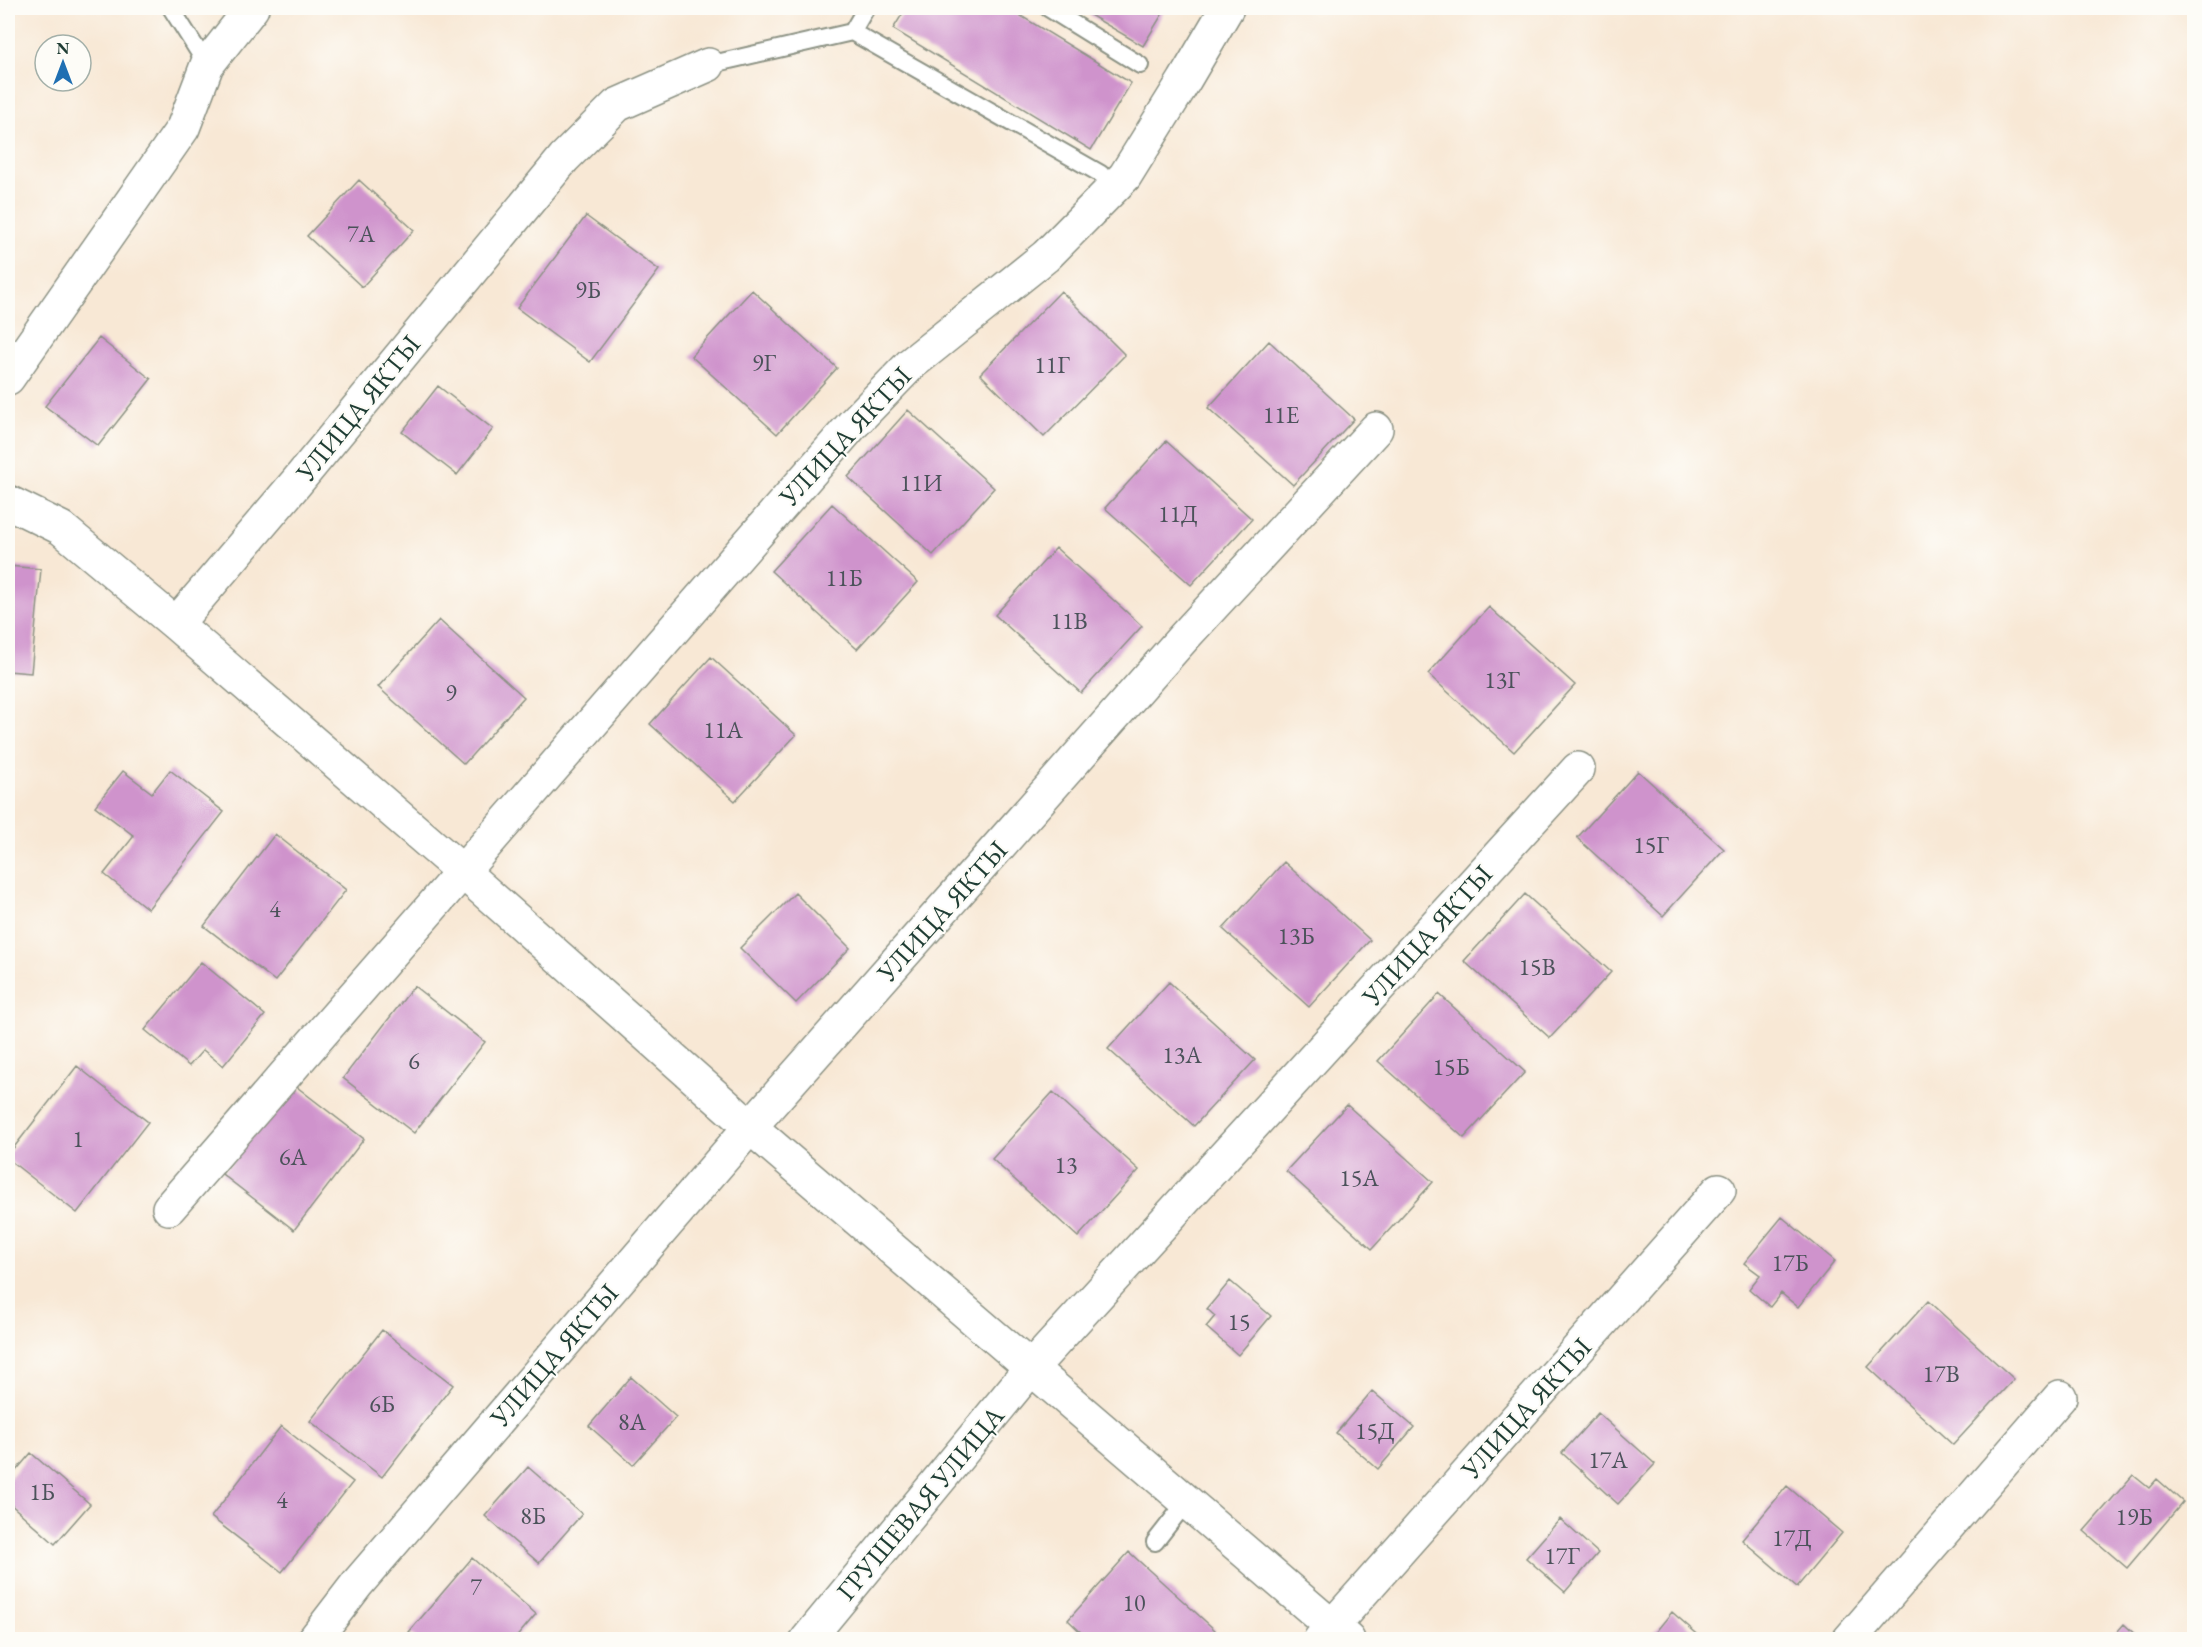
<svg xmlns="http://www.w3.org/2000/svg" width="2202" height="1647" font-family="'EB Garamond',serif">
  <rect width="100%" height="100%" fill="#fdfcf7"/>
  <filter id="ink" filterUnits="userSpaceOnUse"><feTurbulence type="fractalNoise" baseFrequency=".0167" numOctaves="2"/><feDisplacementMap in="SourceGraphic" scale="12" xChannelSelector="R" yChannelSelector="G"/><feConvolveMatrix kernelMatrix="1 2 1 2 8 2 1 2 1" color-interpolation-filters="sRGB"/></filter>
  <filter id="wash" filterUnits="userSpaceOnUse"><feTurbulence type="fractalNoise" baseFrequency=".008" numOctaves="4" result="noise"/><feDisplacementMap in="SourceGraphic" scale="24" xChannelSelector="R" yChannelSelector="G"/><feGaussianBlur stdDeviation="1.35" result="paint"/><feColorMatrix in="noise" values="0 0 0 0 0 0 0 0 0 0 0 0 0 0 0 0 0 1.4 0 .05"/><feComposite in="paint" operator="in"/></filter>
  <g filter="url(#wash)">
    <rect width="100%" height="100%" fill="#f8e8d5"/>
    <g id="blocks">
      <!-- building -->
      <path fill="#cf93cc" d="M906,8h102l123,75 -40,67 -198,-121z
        M1078,8h88l-23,38z
        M359,180l55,50 -52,57 -55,-51z
        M586,216l73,54 -69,92 -73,-54z
        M752,290l85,78 -60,66 -86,-78z
        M1061,291l64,64 -81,82 -64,-63z
        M99,338l52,41 -53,67 -53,-40z
        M1269,341l85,78 -61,66 -85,-77z
        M438,386l55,43 -36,46 -55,-43z
        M908,410l86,78 -61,67 -85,-78z
        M1166,441l86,78 -61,66 -86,-77z
        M832,504l86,78 -61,67 -86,-78z
        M1056,548l86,78 -61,67 -86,-78z
        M8,566l33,3 -10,104 -23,-2z
        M1489,607l86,78 -61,67 -86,-78z
        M439,620l85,77 -60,67 -86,-77z
        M711,657l85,78 -61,66 -85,-77z
        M170,770l54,42 -76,97 -44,-35 30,-38 -39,-30 28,-35 29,22z
        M1638,771l86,78 -61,67 -86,-78z
        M275,834l71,56 -71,91 -71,-55z
        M1284,862l86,78 -61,67 -86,-78z
        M795,893l55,55 -54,55 -56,-55z
        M1525,894l86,78 -61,66 -86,-77z
        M201,962l64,53 -42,51 -20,-16 -14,16 -44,-36z
        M1169,982l86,78 -61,66 -86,-77z
        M414,986l71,56 -71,91 -71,-55z
        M1439,994l86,78 -61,66 -86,-77z
        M77,1066l71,56 -71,91 -69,-54v-4z
        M293,1084l71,55 -70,91 -72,-56z
        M1053,1092l86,78 -61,67 -86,-78z
        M1347,1105l86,77 -61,67 -86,-78z
        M1782,1217l53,44 -37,46 -17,-14 -11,14 -21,-18 11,-14 -16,-12z
        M1230,1281l41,35 -33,39 -32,-28 9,-11 -8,-7z
        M1928,1301l86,78 -61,66 -85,-78z
        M382,1330l71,55 -71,92 -72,-56z
        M631,1377l45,40 -43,48 -44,-39z
        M1372,1391l42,36 -36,42 -42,-36z
        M1598,1413l57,51 -37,40 -56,-51z
        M281,1426l72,56 -71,90 -71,-55z
        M31,1453l59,51 -35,40 -47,-42v-22z
        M528,1467l54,47 -43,49 -54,-47z
        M2133,1475l16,13 8,-9 26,23 -56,66 -43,-37z
        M1787,1486l55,47 -45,54 -55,-47z
        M1560,1519l38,34 -33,39 -39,-34z
        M1129,1552l86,78 -8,10h-118l-21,-20z
        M472,1558l64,56 -22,26h-96l-9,-8z
        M1672,1612l32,28h-55z
        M2124,1624l17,16h-31z"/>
    </g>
  </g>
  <g filter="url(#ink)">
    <use href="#blocks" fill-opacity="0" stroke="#8c9284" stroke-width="1.5"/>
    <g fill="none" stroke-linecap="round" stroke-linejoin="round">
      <!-- lane casing -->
      <g stroke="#8c9284" stroke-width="20">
        <path id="lane" d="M171,8l36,57
          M1048,8l92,57
          M852,32l249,142
          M708,65l144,-33 14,-24
          M1155,1542l32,-41"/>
      </g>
      <!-- street casing -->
      <g stroke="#8c9284" stroke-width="36">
        <path id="street" d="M8,378l175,-250 24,-63 45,-57
          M8,502l53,26 115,96 287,248 287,255 598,513
          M176,624l120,-141 268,-325 53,-53 91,-40
          M169,1208l683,-783 59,-61 135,-108 79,-80 59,-95 43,-73
          M314,1640l43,-56 393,-457 434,-490 192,-208
          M807,1640l225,-273 546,-598
          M1320,1640l399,-450
          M1849,1640l211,-243"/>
      </g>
      <!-- lane -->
      <use href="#lane" stroke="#fff" stroke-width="16"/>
      <!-- street -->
      <use href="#street" stroke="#fff" stroke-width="33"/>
    </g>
  </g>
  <g text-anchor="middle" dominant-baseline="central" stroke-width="4.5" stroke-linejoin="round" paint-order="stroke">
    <!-- number labels -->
    <g font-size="24" fill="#4b525a">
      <text x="361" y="233">7А</text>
      <text x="588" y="289">9Б</text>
      <text x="764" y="362">9Г</text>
      <text x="1052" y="364">11Г</text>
      <text x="1281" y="414">11Е</text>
      <text x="921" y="482">11И</text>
      <text x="1178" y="513">11Д</text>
      <text x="844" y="577">11Б</text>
      <text x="1069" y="620">11В</text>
      <text x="1502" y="679">13Г</text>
      <text x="451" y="692">9</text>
      <text x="723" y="729">11А</text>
      <text x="1651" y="844">15Г</text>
      <text x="275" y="908">4</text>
      <text x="1296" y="935">13Б</text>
      <text x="1537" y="966">15В</text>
      <text x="1182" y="1054">13А</text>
      <text x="414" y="1060">6</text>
      <text x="1451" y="1066">15Б</text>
      <text x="78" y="1138">1</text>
      <text x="293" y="1156">6А</text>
      <text x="1066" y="1164">13</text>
      <text x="1359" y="1177">15А</text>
      <text x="1790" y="1262">17Б</text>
      <text x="1239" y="1321">15</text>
      <text x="1941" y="1373">17В</text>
      <text x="382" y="1403">6Б</text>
      <text x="632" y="1421">8А</text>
      <text x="1375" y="1430">15Д</text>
      <text x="1608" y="1459">17А</text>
      <text x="42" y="1491">1Б</text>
      <text x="282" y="1499">4</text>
      <text x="533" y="1515">8Б</text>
      <text x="2134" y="1516">19Б</text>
      <text x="1792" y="1537">17Д</text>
      <text x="1562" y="1555">17Г</text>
      <text x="476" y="1586">7</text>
      <text x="1134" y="1602">10</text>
    </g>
    <!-- street labels -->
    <g font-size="27" fill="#1f3d34" stroke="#fdfcf7">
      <text transform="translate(358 408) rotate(-51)">УЛИЦА ЯКТЫ</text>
      <text transform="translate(845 436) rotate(-47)">УЛИЦА ЯКТЫ</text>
      <text transform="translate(942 911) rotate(-48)">УЛИЦА ЯКТЫ</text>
      <text transform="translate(1427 935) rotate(-48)">УЛИЦА ЯКТЫ</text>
      <text transform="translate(554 1355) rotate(-49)">УЛИЦА ЯКТЫ</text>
      <text transform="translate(1526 1408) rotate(-48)">УЛИЦА ЯКТЫ</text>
      <text transform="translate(920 1503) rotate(-50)">ГРУШЕВАЯ УЛИЦА</text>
    </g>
  </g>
  <!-- margin -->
  <rect width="2202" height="1647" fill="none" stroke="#fdfcf7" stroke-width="30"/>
  <!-- north arrow -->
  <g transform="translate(63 63)"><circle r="28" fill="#fdfcf7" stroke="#a4b0a9" stroke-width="1.5"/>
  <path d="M0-4.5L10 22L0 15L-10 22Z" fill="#1f6fb2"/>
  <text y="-9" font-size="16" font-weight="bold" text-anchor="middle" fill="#1f3d34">N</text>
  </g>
</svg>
